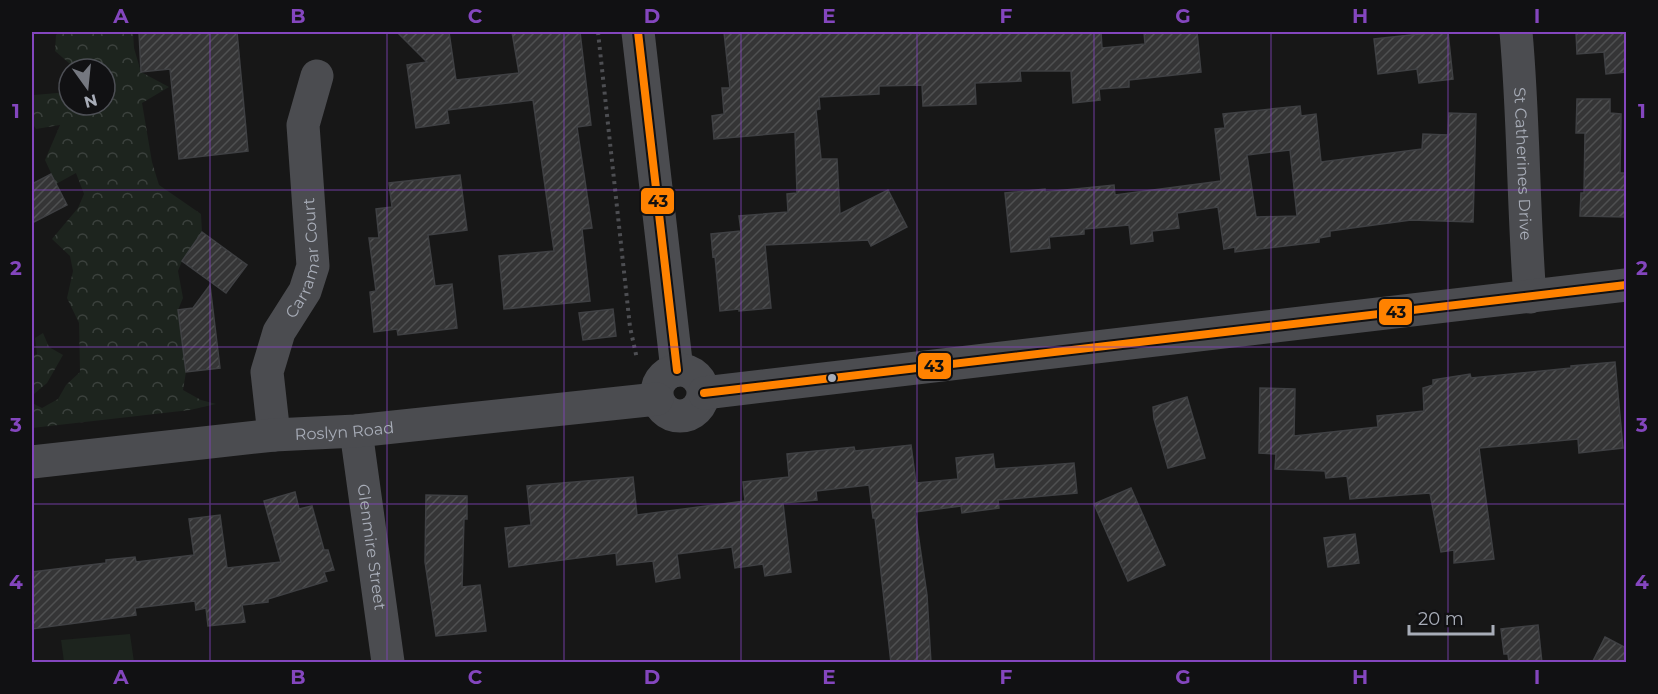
<svg xmlns="http://www.w3.org/2000/svg" width="1658" height="694" font-family="Montserrat,sans-serif">
  <defs>
    <pattern id="forest-crowns" width="20" height="18" patternUnits="userSpaceOnUse" patternTransform="scale(1.5)"><rect width="20" height="18" fill="#1d241e"/><path d="M2 6a3 3 0 1 1 6 0M12 15a3 3 0 1 1 6 0" fill="none" stroke="#3b413d"/></pattern>
    <pattern id="building-hatch" width="6" height="6" patternUnits="userSpaceOnUse" patternTransform="scale(1.5)"><rect width="6" height="6" fill="#353536"/><path d="M-1 1l2-2M0 6l6-6M5 7l2-2" fill="none" stroke="#4f5051"/></pattern>
  </defs>
  <rect width="100%" height="100%" fill="#171717"/>
  <!-- forest -->
  <path fill="url(#forest-crowns)" d="M59,32h74l1,16 7,24 28,15 -27,16 10,59 7,23 42,29 1,18 -20,29 -4,10 5,27 -5,12 8,62 -3,18 18,10 15,4 -26,6 -158,18v-72l5,-2 -2,-16 8,-5 6,14 14,8 -16,28 -13,11v10l8,4 16,-9 8,-14 14,-13 -1,-49 -12,-25 6,-27 -3,-15 -18,-17 26,-31 6,-14 -8,-21 -20,11 -11,-24 15,-35 -24,4 -4,-6v-26l2,-2 35,-3v13h36v-36h-29l-21,-18 1,-16z"/>
  <!-- pitch -->
  <path fill="#1d241e" d="M130,634l4,28h-70l-3,-22z"/>
  <!-- building -->
  <path fill="url(#building-hatch)" stroke="#3f4043" stroke-width="1.5" fill-rule="evenodd" d="M139,32h98l11,119 -69,8 -9,-90 -29,3z
    M397,32h52l7,48 63,-7 -7,-41h68l11,93 -14,2 15,101 -10,1 8,72 -86,8 -5,-53 55,-5 -21,-151 -86,10 2,13 -33,5 -9,-63 20,-3z
    M724,32h377l1,16 43,-4 -1,-12h53l4,40 -72,8v7l-30,2 1,11 -27,3 -2,-32h-51l1,10 -46,2 1,21 -53,2 -1,-21 -43,1v8l-60,3 1,12 -4,1 5,49h16l3,55 48,-24 19,37 -36,19 -3,-6 -103,5 6,63 -32,3v-2l-19,2 -5,-55 -2,1 -2,-23 30,-3 -2,-15 49,-4 -1,-18 10,-1 -2,-61 -81,7 -2,-23 12,-2 -2,-26h8z
    M1439,32h9l5,47 -34,4 -2,-14 -39,5 -4,-35z
    M1576,32h50v40l-20,2 -2,-22 -27,2z
    M1577,99h33v14l11,1 -1,59h6l-1,44 -45,-1 1,-23h3l1,-60h-9z
    M1300,106l1,10 15,-2 5,48 101,-13 1,-15 25,1 1,-22 27,1 -3,108 -62,-2 -81,11v5l-11,2v4l-84,10v-5l-11,2 -6,-42 -41,6 2,15 -27,3 1,10 -22,3 -2,-19 -45,4v5l-35,3 1,11 -39,4 -6,-59 40,-4v3l69,-7 1,10 106,-14 -6,-52 10,-1 -2,-14zM1290,150l7,66 -41,1 -9,-62z
    M51,174l16,31 -35,18v-39z
    M460,175l7,55 -39,5 7,51 17,-2 5,44 -59,7 -1,-6 -23,3 -4,-40 6,-1 -7,-53h10l-3,-29 16,-2 -3,-24z
    M202,232l45,33 -21,28 -44,-32z
    M210,285l10,83 -34,4 -8,-62 15,-2z
    M613,309l3,27 -33,4 -4,-27z
    M1615,362l8,86 -44,5 -1,-14 -99,9 15,111 -40,4v-13l-13,2 -11,-59 -80,6 -3,-23 -21,2 -1,-7 -50,-2 1,-15 -17,-1 1,-65 35,1 -1,47 84,-9 -1,-11 47,-5 -1,-23 10,-3v-5l37,-6 1,4 100,-10v-2z
    M1187,397l18,61 -37,10 -14,-49 -1,-12z
    M911,445l5,38 42,-4 -2,-21 37,-4 2,15 79,-6 3,30 -79,7 1,8 -37,5 -1,-7 -46,6 12,83 4,68h-40l-16,-145h-2l-4,-33 -53,6 1,9 -34,3 8,69 -26,4 -2,-12 -28,4 -3,-21 -55,7 3,24 -24,4 -3,-21 -36,4 -1,-12 -107,14 -4,-39 26,-3 -4,-39 106,-9 4,38 108,-14 -2,-19 46,-5 -2,-23 67,-7 1,4z
    M1131,488l34,77 -37,16 -34,-77z
    M295,492l4,17 13,-3 12,44h4l6,20 -10,2 3,9 -59,18v3l-26,3 3,17 -37,4 -2,-18 -10,2 -1,-9 -60,7 1,7 -104,14v-57l74,-9v-3l29,-3 1,5 58,-7 -5,-36 31,-4 7,53 54,-6 -17,-61z
    M426,495l41,1v23h-3l-2,68 18,-2 6,46 -50,5 -11,-74z
    M1355,534l4,29 -31,4 -4,-29z
    M1538,625l4,38h-33l-1,-9h-4l-3,-25z
    M1605,637l21,11v15h-34z"/>
  <g fill="none" stroke-linecap="round" stroke-linejoin="round">
    <!-- path -->
    <path stroke="#4d4e52" stroke-width="4" stroke-dasharray="3 4.5" stroke-linecap="butt" d="M598,32l32,295 7,32"/>
    <!-- minor -->
    <g stroke="#4b4c50" stroke-width="33">
      <path d="M638,32l39,338"/>
      <path id="s1" d="M1516,32c8,88 7,177 14,265"/>
      <circle cx="680" cy="393" r="23"/>
      <path d="M704,393l922,-108"/>
      <path id="s2" d="M356,431l32,231"/>
      <path id="s3" d="M274,435l-7,-63 12,-40 26,-41 8,-25 -10,-141 14,-49"/>
      <path id="s4" d="M32,462l242,-27 82,-4 301,-32"/>
    </g>
    <!-- bus-1 casing -->
    <g stroke="#111113" stroke-width="12">
      <path id="bus-1" d="M638,32l39,338
        M704,393l922,-108"/>
    </g>
    <!-- bus-1 -->
    <use href="#bus-1" stroke="#ff8200" stroke-width="8"/>
  </g>
  <!-- grid -->
  <path fill="none" stroke="#8446be" stroke-width="1.5" stroke-opacity="0.55" d="M210,32v630M387,32v630M564,32v630M741,32v630M917,32v630M1094,32v630M1271,32v630M1448,32v630M32,190h1594M32,347h1594M32,504h1594"/>
  <!-- markers -->
  <circle fill="#a8adb8" stroke="#111113" stroke-width="2" cx="832" cy="378" r="5"/>
  <g text-anchor="middle" dominant-baseline="central" stroke-width="4.5" stroke-linejoin="round" paint-order="stroke">
    <!-- street labels -->
    <g font-size="16" fill="#a8adb8" stroke="#111113">
      <text stroke="none"><textPath href="#s1" startOffset="132">St Catherines Drive</textPath></text>
      <text stroke="none"><textPath href="#s3" startOffset="186">Carramar Court</textPath></text>
      <text stroke="none"><textPath href="#s4" startOffset="314">Roslyn Road</textPath></text>
      <text stroke="none"><textPath href="#s2" startOffset="117">Glenmire Street</textPath></text>
    </g>
  </g>
  <g stroke="#111113" stroke-width="2">
    <rect x="640" y="187" width="35" height="28" rx="6" fill="#ff8200"/>
    <rect x="1378" y="298" width="35" height="28" rx="6" fill="#ff8200"/>
    <rect x="917" y="352" width="35" height="28" rx="6" fill="#ff8200"/>
  </g>
  <g font-size="16" text-anchor="middle" font-weight="bold" fill="#111">
    <text x="658" y="207">43</text>
    <text x="1396" y="318">43</text>
    <text x="934" y="372">43</text>
  </g>
  <!-- border -->
  <rect width="1658" height="694" fill="none" stroke="#111113" stroke-width="66"/>
  <!-- north arrow -->
  <g transform="translate(87 87) rotate(165)"><circle r="28" fill="#111113" stroke="#4d4f55" stroke-width="1.5"/>
  <path d="M0-4.5L10 22L0 15L-10 22Z" fill="#757880"/>
  <text y="-9" font-size="16" font-weight="bold" text-anchor="middle" fill="#a8adb8">N</text>
  </g>
  <!-- scale -->
  <path d="M1409 625v9h84v-9" fill="none" stroke="#a8adb8" stroke-width="3"/>
  <text x="1418" y="625" font-size="18" fill="#a8adb8" stroke="#111113" stroke-width="4.5" paint-order="stroke">20 m</text>
  <rect x="33" y="33" width="1592" height="628" fill="none" stroke="#8446be" stroke-width="2"/>
  <g font-size="20" text-anchor="middle" font-weight="bold" fill="#8446be">
    <text x="121" y="23">A</text>
    <text x="298" y="23">B</text>
    <text x="475" y="23">C</text>
    <text x="652" y="23">D</text>
    <text x="829" y="23">E</text>
    <text x="1006" y="23">F</text>
    <text x="1183" y="23">G</text>
    <text x="1360" y="23">H</text>
    <text x="1537" y="23">I</text>
    <text x="16" y="118">1</text>
    <text x="1642" y="118">1</text>
    <text x="16" y="275">2</text>
    <text x="1642" y="275">2</text>
    <text x="16" y="432">3</text>
    <text x="1642" y="432">3</text>
    <text x="16" y="589">4</text>
    <text x="1642" y="589">4</text>
    <text x="121" y="684">A</text>
    <text x="298" y="684">B</text>
    <text x="475" y="684">C</text>
    <text x="652" y="684">D</text>
    <text x="829" y="684">E</text>
    <text x="1006" y="684">F</text>
    <text x="1183" y="684">G</text>
    <text x="1360" y="684">H</text>
    <text x="1537" y="684">I</text>
  </g>
</svg>
